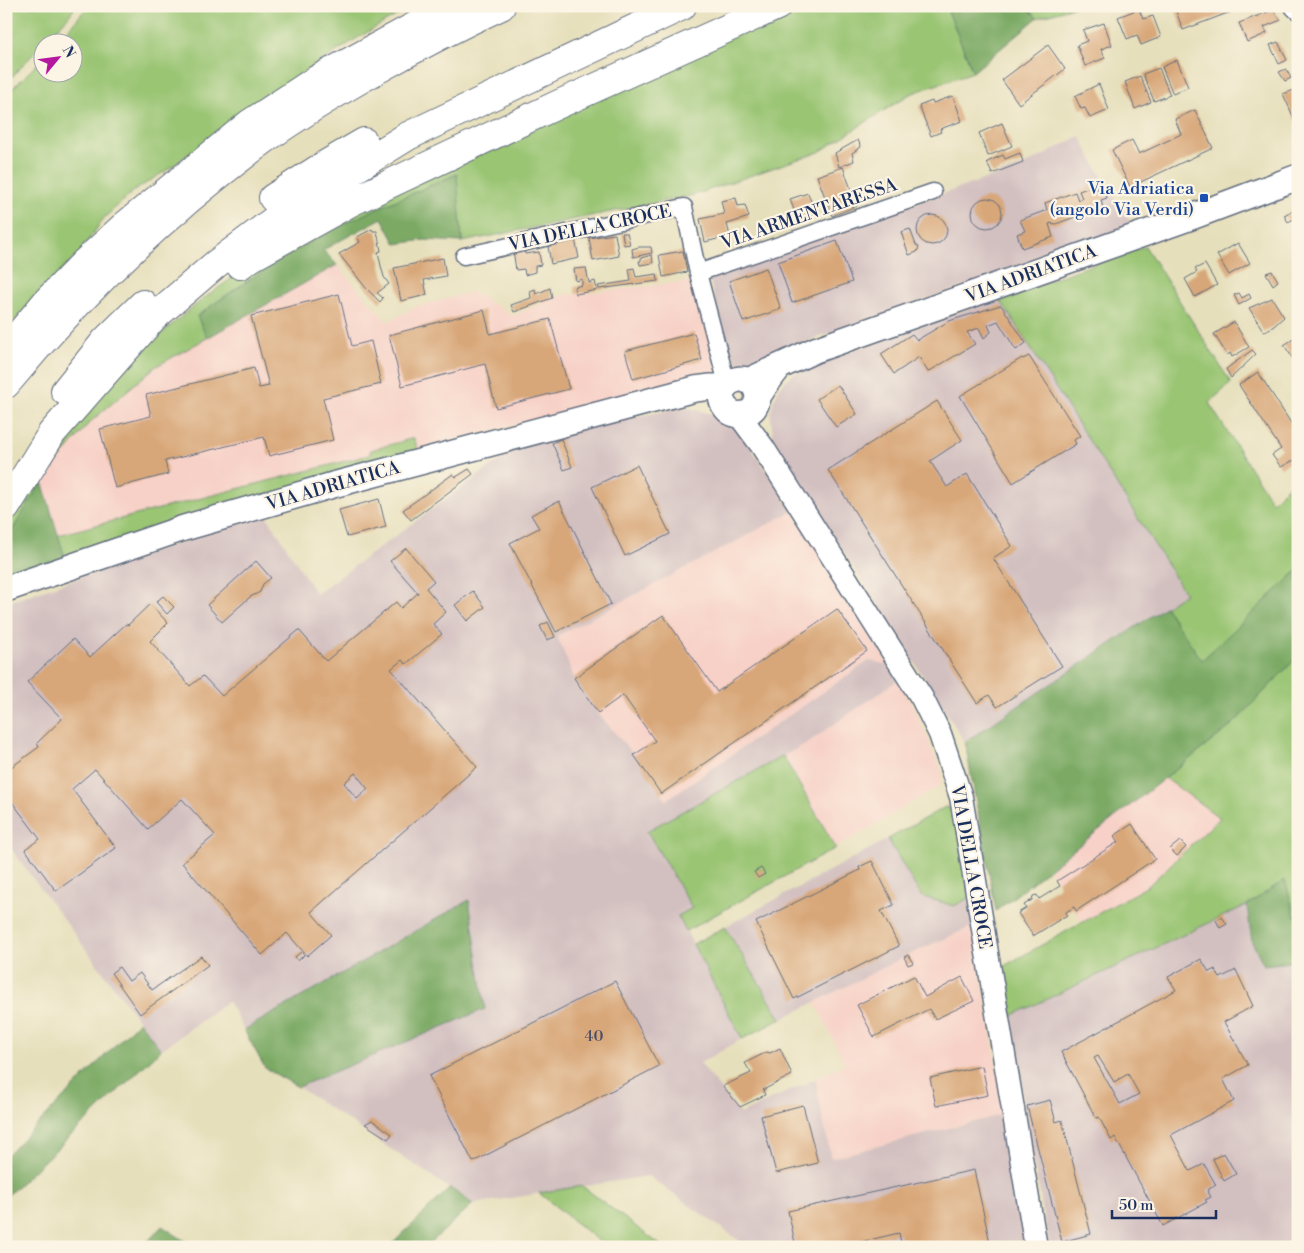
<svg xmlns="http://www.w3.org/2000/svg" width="1304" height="1253" font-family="'Libre Bodoni',serif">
  <rect width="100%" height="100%" fill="#fcf5e5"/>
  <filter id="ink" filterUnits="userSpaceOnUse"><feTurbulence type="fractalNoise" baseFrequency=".02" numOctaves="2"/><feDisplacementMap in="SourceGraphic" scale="10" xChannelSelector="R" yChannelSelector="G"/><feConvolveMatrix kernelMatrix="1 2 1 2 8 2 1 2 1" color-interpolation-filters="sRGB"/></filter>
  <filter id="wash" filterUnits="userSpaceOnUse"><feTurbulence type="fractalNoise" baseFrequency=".0096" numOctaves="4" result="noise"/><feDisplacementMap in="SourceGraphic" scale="20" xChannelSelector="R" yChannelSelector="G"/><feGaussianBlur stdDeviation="1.12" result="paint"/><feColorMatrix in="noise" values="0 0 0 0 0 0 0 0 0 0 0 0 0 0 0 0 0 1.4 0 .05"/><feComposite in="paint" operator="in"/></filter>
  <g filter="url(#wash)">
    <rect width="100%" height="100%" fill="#e6dfbb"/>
    <!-- built -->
    <path fill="#f7d1c7" d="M337,265l50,57 28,-15 58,-15 40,24 46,-20 135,-15 23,92 -299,77 -4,-12 -43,12 -2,5 -311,80 -16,-54 47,-58 66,-56z
      M793,511l96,154 -20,-4 -203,139 -32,-45 -36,-42 -24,-35 -17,-42z
      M898,680l18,32 26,61 -1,12 -105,63 -53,-92 24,-13z
      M1165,778l55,40 -72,68 -65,36 -34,-53z
      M973,926l32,188 -174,44 -16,-79 30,-15 -30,-62 93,-47z"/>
    <!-- industrial -->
    <path fill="#d2bfc0" d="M1080,136l24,45 29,45 -392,139 -13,-12 -19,-77 316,-111z
      M999,298l186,296 -220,148 -183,-287 -8,-14 -4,-28 3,-12 6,-12 9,-11 16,-10z
      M678,408h12l28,8 12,7 11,10 52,78 -236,125 17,42 24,35 36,42 32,45 203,-139 20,4 9,15 -91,63 -160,88 45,78 -13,8 14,27 195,-105 33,57 48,2 4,28 -65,29 -166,84 -42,24 40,51 75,-35 16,79 174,-44 23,133h-280l-100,-71 -175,28 -175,-117 187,-78 -16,-109 -225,130 -16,-29 -67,49 -155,-208v-239l259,-90 51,81 211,-154z
      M1247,905l5,37 12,23 34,-4v286h-248l-22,-114 -17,-117z"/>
    <!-- green -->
    <path fill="#9ac573" stroke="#5a7a68" d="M6,6h70l-8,11 -62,66z
      M88,6h325l-54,31 -76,49 -110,80 -39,25 -30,27 -23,33 -75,79v-235l36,-36v13h30v-30h-14z
      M793,6h100l7,3 6,-3h40l27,66 -63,22 -91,58 -125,43 -232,47 -6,-68c-46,21 -94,40 -139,65 -42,22 -81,49 -120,77l10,22 -52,29 -66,56 -47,58 -36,60v-18l44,-67 57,-72 45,-43 51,-42 37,-27 117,-65z
      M1026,6h50l-39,12z
      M1145,246l86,137 -22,20 63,99 18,-18 8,8v78l-96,91 -37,-54 20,-14 -186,-295z
      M414,438l4,12 -353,108 -7,-23 311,-80 2,-5z
      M1298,656v259l-3,1 -10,-36 -38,25 -236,111 -7,-50 144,-80 72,-68 -55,-40 66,-52z
      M783,756l53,92 -150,83 -8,-15 14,-8 -45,-77z
      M945,807l10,2 14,89 -15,8 -33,-10 -33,-57z
      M725,927l56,92 -39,20 -49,-95z
      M582,1186l81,61h-57l-67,-54z"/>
    <!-- forest -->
    <path fill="#7baa65" stroke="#4b6c62" d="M946,6h80l11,12 -64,54z
      M457,174l5,68 -38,-2 -28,4 -14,-26 -59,32 14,15 -130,73 -10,-22c38,-27 77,-53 118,-77 45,-25 95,-44 142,-65z
      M42,481l23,77 -59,19v-36z
      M1298,570v86l-67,70 -235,185 -31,-169 200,-135 37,53z
      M1285,880l10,36 3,-1v46l-34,4 -12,-23 -5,-37z
      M469,900l16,109 -187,78 -33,-19 -21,-38z
      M139,1021l22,29 -155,147v-41z
      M450,1188l23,16 -47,43h-37z
      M162,1226l32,21h-51z"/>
    <g id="blocks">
      <!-- building -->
      <path fill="#d8a779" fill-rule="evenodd" d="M1174,6h57l2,5 -50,19z
        M1139,9l4,10 10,-3 8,21 -20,8 -4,-10 -10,4 -9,-22z
        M1273,10l8,10 -17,7 3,6 -20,9 -8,-19z
        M1104,23l8,22 -11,4 4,9 -20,8 -8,-21 10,-4 -4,-11z
        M1278,42l9,18 -8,4 -9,-19z
        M1048,45l17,24 -46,35 -17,-24z
        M1177,60l11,27 -15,7 -11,-27z
        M1159,68l11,27 -16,6 -11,-27z
        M1286,69l5,9 -6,3 -6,-9z
        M1140,76l11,26 -16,7 -10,-27z
        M1099,84l10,26 -19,8 -5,-10 -4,1 -6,-13z
        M1294,90l2,5 2,-1v33l-15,-33z
        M953,96l9,25 -22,8 1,3 -10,4 -12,-30 13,-5 1,2z
        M1195,110l18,38 -83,39 -18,-37 20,-10 7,14 32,-15 10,-5 -6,-15z
        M1002,123l10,23 -24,10 -9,-23z
        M858,140l3,7 -9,6 2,8 -15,6 -4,-14z
        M1020,153l3,9 -31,12 -5,-12 16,-7 2,4z
        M843,167l14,39 -25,10 -15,-40z
        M1096,185l2,7 5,-1 4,7 -6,2 2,8 -15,5 -2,-2 -4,1 1,2 -30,11 -1,-2 -3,1 4,13 -31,11 -5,-14 8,-3 -5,-11 27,-10 -2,-7 30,-11 3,8 4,-2 -3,-7z
        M808,193l7,20 -18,6 -7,-20z
        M736,198l2,8 7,-1 4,12 -22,7 3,12 -25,6 -5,-23 24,-5 -3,-13z
        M972 213a15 15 0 1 1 30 0a15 15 0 1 1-30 0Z
        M1294,210l4,7 -10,5 -4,-7z
        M917 230a15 15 0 1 1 30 0a15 15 0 1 1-30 0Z
        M372,229l1,2h4l4,20 -3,1 3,14 3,11 5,7 -12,9 6,5 -3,4 -14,-14 -27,-34 21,-12 -3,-5z
        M910,229l6,16 3,2 -2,5 -8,3 -8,-23z
        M622,233h5l3,11 -6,1z
        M615,234l4,22 -26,5 -4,-23z
        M575,239l4,19 -28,6 -3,-18z
        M837,241l15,41 -60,21 -14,-41z
        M1238,243l12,20 -21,12 -12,-20z
        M639,247h12l1,6 -19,4 -1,-8z
        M524,248l1,6 14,-2 2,13 -6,1v6l-10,3 -1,-6 -8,1 -3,-20z
        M683,251l4,21 -24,5 -4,-22z
        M652,255l1,8 -13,2 -1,-4h2v-3z
        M443,258l3,18 -22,4 3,15 -26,6 -7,-33z
        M1205,264l12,21 -22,12 -10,-18 12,-7 -2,-3z
        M586,268l3,15 6,-2 2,9 -21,4 -2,-7 8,-2v-6l-6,2 -2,-12z
        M634,268l2,9 21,-3 1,7 -59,8 -1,-3 33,-5 -2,-12z
        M766,268l15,41 -38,13 -14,-41z
        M1272,271l6,10 -5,4 -7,-12z
        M550,288l2,10 -38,14 -3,-7 20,-7 -1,-7 5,-2 1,5z
        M1239,293l3,5 7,-4 2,4 -12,7 -5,-10z
        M339,294l13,52 19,-5 10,43 -58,14 10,42 -64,16 -5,-19 -99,24 3,13 -53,14 -15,-59 51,-13 -5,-21 108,-27 5,20 10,-2 -18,-70z
        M1272,298l12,19 -10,9 -10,6 -15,-24z
        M1001,305l25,38 -10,7 -18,-29 -10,4 3,7 -7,6 -5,-10 -12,4 8,12 -47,28 -9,-15 -25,17 -13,-20 31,-20 5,6 32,-19z
        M484,310l6,24 60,-15 19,70 -73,19 -11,-44 -83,22 -13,-51z
        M1234,322l15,25 -17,10 -2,-4 -3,2 -13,-21z
        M694,333l8,27 -69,19 -8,-28z
        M1298,336v30l-14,-21z
        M1252,350l4,4 -25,24 -5,-9z
        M1029,356l51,80 -6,4 2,4 -63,39 -53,-87 62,-38 1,1z
        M1258,372l40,62v24l-17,9 -9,-12 9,-6 -42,-64z
        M838,385l19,29 -21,13 -19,-28z
        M937,401l25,39 -32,21 17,26 20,-13 45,72 -19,12 69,108 -65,41 -8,-12 -12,8 -149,-233z
        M561,439l11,28 -8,3 -12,-27z
        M637,465l33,69 -45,22 -33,-69z
        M469,469l4,5 -62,46 -8,-10 50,-36 3,3z
        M379,499l7,28 -39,10 -8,-27z
        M559,501l52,103 -55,28 -46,-89 29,-15 -8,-13z
        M406,548l28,33 -8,7 20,24 -13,12 9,10 -36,30 -4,-4 -11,9 86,98 -166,145 20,23 -24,21 -20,-23 -25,22 -80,-92 33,-28 -33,-36 -34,30 -53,-60 -23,20 44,59 -60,43 -31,-42 15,-10 -34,-45v-23l33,-24 -2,-4 25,-24 -35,-37 46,-43 17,18 36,-33 2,1 22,-21 18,19 -18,18 40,45 13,-10 19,20 77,-66 27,31 70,-59 5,6 17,-15 -28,-32zM355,773l13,16 -11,10 -13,-16z
        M256,561l15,17 -8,6 -3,8 -10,5 -28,25 -15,-17z
        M473,591l12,16 -18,14 -12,-16z
        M163,596l11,11 -7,7 -11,-12z
        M837,609l30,42 -206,143 -27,-39 21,-14 -32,-46 -25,18 -24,-35 89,-63 54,77z
        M548,622l7,15 -8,3 -7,-14z
        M1132,824l23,35 -79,52 -2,-4 -8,5 1,3 -34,21 -15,-23 8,-5 -2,-3 8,-5 1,-4 4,-1 2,4 21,-13 -3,-5 61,-39 -4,-6z
        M1180,841l6,6 -9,9 -7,-7z
        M872,861l22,44 -13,6 18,35 -105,53 -38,-77 104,-52 -1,-3z
        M761,868l4,6 -7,4 -4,-6z
        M1222,917l5,7 -7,4 -4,-8z
        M301,952l3,3 -6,6 -3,-4z
        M908,955l5,8 -5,2 -4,-8z
        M201,956l7,9 -68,49 -29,-41 8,-6 10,14 11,-8 12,17z
        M1201,959l8,13 6,-3 5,9 16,-8 17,36 -29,16 24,43 -25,14 11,22 -63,34 19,36 14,-7 12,21 -9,5 4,7 -6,3 2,2 -44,24 -48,-89 -4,3 -12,-23 -3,1 -35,-66 115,-62 -8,-13zM1098,1056l16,26 14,-8 11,20 -19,10 -26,-46z
        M914,976l11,21 37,-20 12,24 -39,18 -6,-10 -55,28 -17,-32z
        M615,981l44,85 -186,96 -44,-86z
        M780,1048l12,27 -29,15 2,5 -25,12 -17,-21 28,-13 -6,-10 22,-11 3,1z
        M982,1066l6,29 -52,11 -6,-28z
        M1050,1100l6,22 6,-2 29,114 -29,8 -35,-136z
        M803,1105l15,58 -42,10 -15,-57z
        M372,1120l20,14 -4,5 -23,-15z
        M1224,1153l12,21 -12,7 -11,-22z
        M974,1170l17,77h-89l-3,-14 -60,14h-43l-8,-36z"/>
    </g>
  </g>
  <g filter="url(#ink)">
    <use href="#blocks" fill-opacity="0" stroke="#626d7f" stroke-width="1"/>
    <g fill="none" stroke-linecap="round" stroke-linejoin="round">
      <!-- street casing -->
      <g stroke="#626d7f" stroke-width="19">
        <path id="street" d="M464,256l220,-49 14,66 29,111
          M698,273l235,-81"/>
      </g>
      <!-- secondary casing -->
      <g stroke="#626d7f" stroke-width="25">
        <path id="secondary" d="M1296,6l2,2
          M739,415l23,31 139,219 21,33 18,36 21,63 75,450"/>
      </g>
      <!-- primary casing -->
      <g stroke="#626d7f" stroke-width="28">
        <path id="primary" d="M748,381l67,-31 379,-134 104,-39
          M758,397c-5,-35 -51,-12 -32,11 4,5 10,8 17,6 4,0 7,-2 10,-5 4,-4 4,-9 6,-14 6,-10 13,-19 20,-28
          M6,589l178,-61 149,-43 362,-96 16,-2h13"/>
      </g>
      <!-- highway casing -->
      <g stroke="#626d7f" stroke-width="30">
        <path id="highway" d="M273,198l50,-32 41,-24
          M240,265l12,-8 99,-55 206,-97 220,-99
          M6,350l41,-49 38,-39 38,-35 126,-103 67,-44 136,-74
          M6,384c75,-91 163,-174 258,-244 35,-25 72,-47 109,-68 42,-24 84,-46 128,-66
          M65,391l41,-51 37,-36
          M6,507l46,-74 102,-116 62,-53 69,-52 123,-76 274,-130"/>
      </g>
      <!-- street -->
      <use href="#street" stroke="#fff" stroke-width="16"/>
      <!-- secondary -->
      <use href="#secondary" stroke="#fff" stroke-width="22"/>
      <!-- primary -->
      <use href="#primary" stroke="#fff" stroke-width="25"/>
      <!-- highway -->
      <use href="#highway" stroke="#fff" stroke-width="28"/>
    </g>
  </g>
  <!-- markers -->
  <rect fill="#1a4fb4" stroke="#fcf5e5" stroke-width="2" x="1199" y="193" width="10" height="10" rx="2.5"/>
  <g text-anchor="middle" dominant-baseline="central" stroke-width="4.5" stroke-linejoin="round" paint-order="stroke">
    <!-- number labels -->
    <g font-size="15" fill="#4a4d65">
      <text x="594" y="1036">40</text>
    </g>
    <!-- transit labels -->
    <g font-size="18" fill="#164399" stroke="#fcf5e5" text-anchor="end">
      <text x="1194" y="188">Via Adriatica<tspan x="1194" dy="21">(angolo Via Verdi)</tspan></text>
    </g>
    <!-- street labels -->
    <g font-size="18" fill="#1b2f5e" stroke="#fcf5e5">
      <text transform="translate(809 214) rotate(-19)">VIA ARMENTARESSA</text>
      <text transform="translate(590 228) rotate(-12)">VIA DELLA CROCE</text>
      <text transform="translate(1031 274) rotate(-20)">VIA ADRIATICA</text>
      <text transform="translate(333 486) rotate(-16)">VIA ADRIATICA</text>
      <text transform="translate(971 867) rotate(80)">VIA DELLA CROCE</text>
    </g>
  </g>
  <!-- margin -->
  <rect width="1304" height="1253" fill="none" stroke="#fcf5e5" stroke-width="25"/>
  <!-- north arrow -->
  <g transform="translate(58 58) rotate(61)"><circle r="24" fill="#fcf5e5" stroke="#a2a6af"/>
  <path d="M0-4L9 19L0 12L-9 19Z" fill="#b5179e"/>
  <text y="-8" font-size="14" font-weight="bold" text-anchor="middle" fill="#1b2f5e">N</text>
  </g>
  <!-- scale -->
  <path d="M1112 1210v8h104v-8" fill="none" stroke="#1b2f5e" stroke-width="2.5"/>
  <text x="1119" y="1210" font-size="15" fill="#1b2f5e" stroke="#fcf5e5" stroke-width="4" paint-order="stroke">50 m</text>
</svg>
